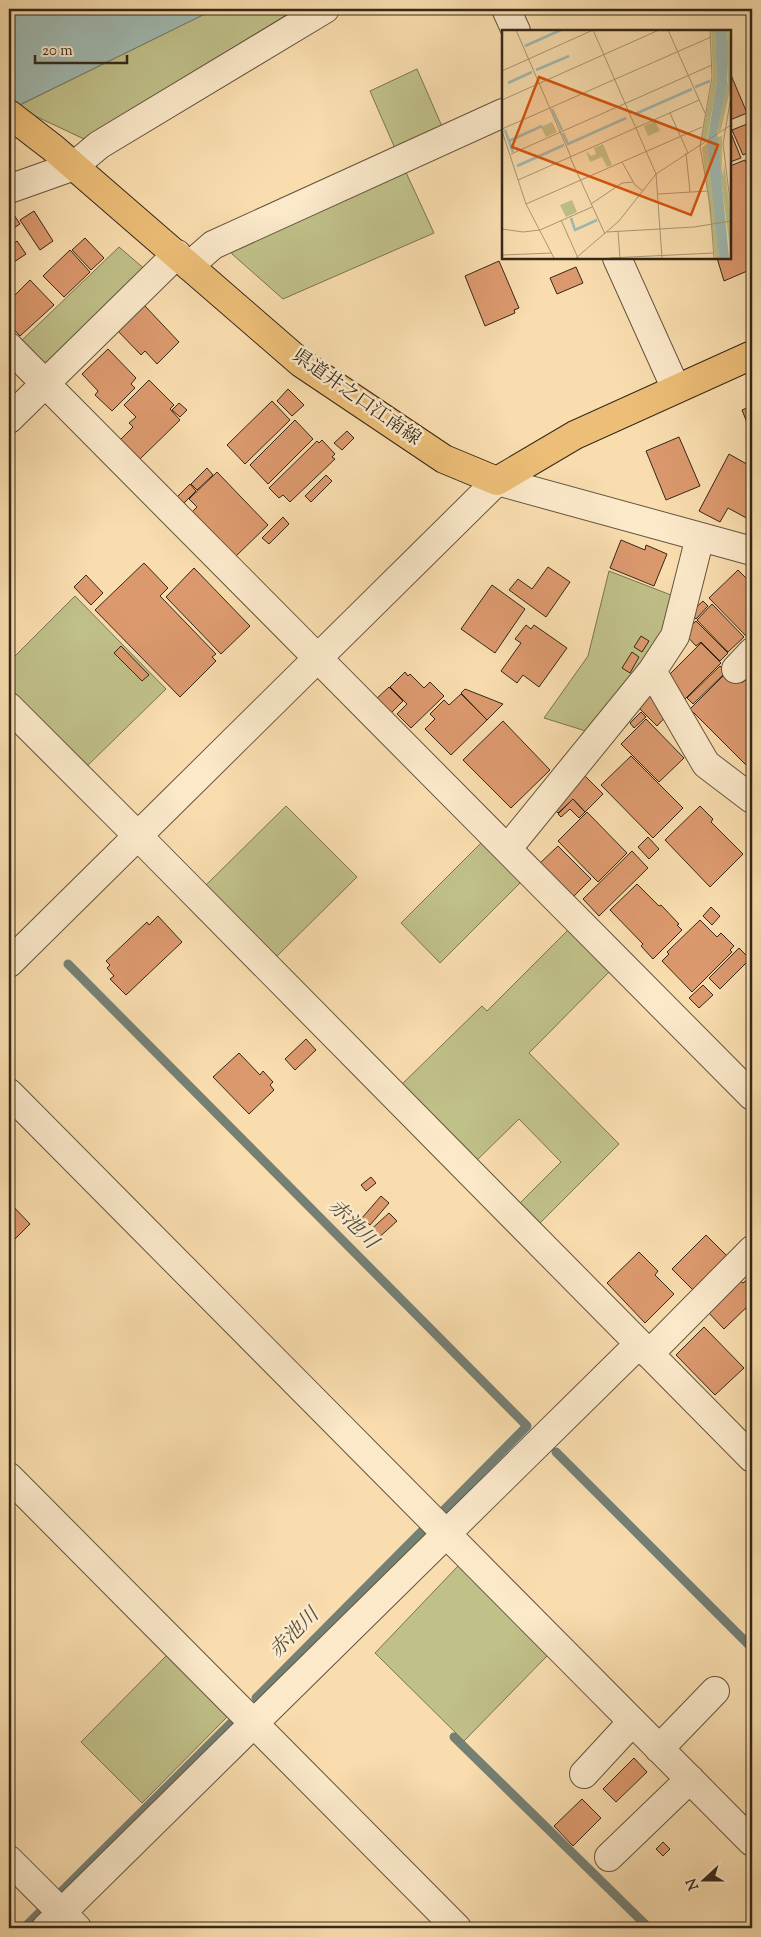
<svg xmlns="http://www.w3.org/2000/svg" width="761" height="1937" font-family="'Sorts Mill Goudy','Noto Serif JP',serif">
  <rect width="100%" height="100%" fill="#f9ddae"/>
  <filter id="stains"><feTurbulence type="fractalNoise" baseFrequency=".004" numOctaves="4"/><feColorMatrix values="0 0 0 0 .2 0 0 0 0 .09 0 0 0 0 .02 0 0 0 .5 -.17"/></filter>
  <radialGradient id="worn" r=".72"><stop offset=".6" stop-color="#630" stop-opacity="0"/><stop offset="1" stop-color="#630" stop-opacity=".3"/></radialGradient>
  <!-- green -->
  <path fill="#c0c089" stroke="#7a7451" d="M215,9h81l-212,130 -68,-32z
    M417,69l27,62 -47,22 -27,-62z
    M403,166l31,67 -151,66 -51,-45 -1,-12z
    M119,247l28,24 -95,93 -15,-1 -19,-19z
    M609,571l67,26 -10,39 -77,96 -45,-14 44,-62z
    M75,596l91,93 -84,82 -73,-73v-36z
    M286,806l71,71 -84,83 -71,-71z
    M483,841l40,39 -83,83 -39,-40z
    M570,928l42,41 -83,84 90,91 -83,83 -20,-20 45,-45 -42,-43 -46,45 -75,-76 84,-82 5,5z
    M458,1566l90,89 -84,86 -89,-88z
    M168,1654l61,61 -87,88 -61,-61z"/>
  <!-- water -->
  <path fill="#a0bab2" stroke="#758075" d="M9,9h206l-206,101z"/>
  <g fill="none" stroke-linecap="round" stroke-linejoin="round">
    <!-- stream -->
    <path stroke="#758075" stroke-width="9" d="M68,964l459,462 -84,85
      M556,1452l196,196
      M256,1698l167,-168
      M454,1737l195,191
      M60,1893l172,-171
      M24,1928l15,-15"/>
  </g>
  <!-- building -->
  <path fill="#dc996e" stroke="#342819" d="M731,75l16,38 -17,7v-44z
    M752,122v29l-9,4 -11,-25z
    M730,131l11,27 -11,4z
    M745,160l3,8 4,-1v102l-28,12 -7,-23h13v-92z
    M34,211l19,30 -13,9 -20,-30z
    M14,215l6,9 -11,7v-13z
    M85,238l19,20 -13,12 -19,-20z
    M17,241l9,13 -15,10 -2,-3v-14z
    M70,250l20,22 -26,25 -21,-21z
    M499,261l20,47 -5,2 1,3 -30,13 -20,-50z
    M576,267l7,16 -26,11 -7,-16z
    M30,280l24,25 -34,31 -11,-12v-23z
    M144,305l35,37 -22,22 -12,-13 -4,4 -24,-25z
    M108,349l28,29 -5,6 4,4 -23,23 -17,-16 3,-4 -16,-17z
    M149,380l25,25 -4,4 10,11 -40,39 -20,-19 13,-13 -4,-4 7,-6 -12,-12z
    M288,389l16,16 -12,11 -15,-15z
    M272,401l18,19 -45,44 -18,-19z
    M179,403l8,7 -7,7 -8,-7z
    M752,406v29l-10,-25z
    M295,420l18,19 -45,45 -18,-19z
    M347,431l7,7 -12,12 -8,-7z
    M679,437l21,49 -34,14 -20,-49z
    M322,440l13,14 -3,3 3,2 -45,43 -7,-7 -4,3 -10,-10 48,-47 2,2z
    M729,454l23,13v54l-24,-13 -8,14 -21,-11z
    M207,468l6,7 -16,15 -6,-6z
    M217,472l51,53 -34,33 -43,-45 6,-6 -8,-8z
    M326,475l6,6 -21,21 -6,-6z
    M190,484l6,7 -14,14 -7,-6z
    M283,517l6,7 -20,20 -7,-6z
    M621,540l24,10 1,-5 21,9 -13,32 -44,-18z
    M144,563l24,25 -8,8 56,58 -4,3 4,4 -36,36 -85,-87z
    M548,567l22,15 -24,35 -37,-27 9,-11 14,10z
    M194,568l56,58 -29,28 -55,-57z
    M738,570l14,14v50l-4,4 -39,-40z
    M86,575l17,18 -12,12 -17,-18z
    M492,585l33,24 -30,44 -34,-24z
    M703,601l5,5 -12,13 -6,-6z
    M712,604l32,33 -16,15 -31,-32z
    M696,621l32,32 -8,8 -19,-19 -5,4 -12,-13z
    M526,625l5,4 3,-4 33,23 -28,39 -16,-12 -6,8 -16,-12 20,-28 -6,-4z
    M641,636l8,5 -7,11 -8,-5z
    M701,643l20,20 -36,36 -20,-20z
    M121,646l28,29 -7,6 -28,-28z
    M632,652l7,5 -9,16 -8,-5z
    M720,666l6,6 -33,32 -6,-6z
    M729,670l13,13 3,-3 7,8v80l-1,2 -61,-61z
    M405,672l3,4 2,-2 14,14 6,-6 14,14 -33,32 -14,-14 10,-10 -17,-17z
    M389,687l14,14 -14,14 -14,-15z
    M465,689l38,15 -16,16 -26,-27z
    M461,694l26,26 -36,35 -26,-26 10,-10 -5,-5 14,-14 5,5z
    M648,694l20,20 -11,12 -21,-21z
    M641,712l5,5 -12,11 -4,-5z
    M646,719l38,39 -25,24 -38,-38z
    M503,721l47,49 -39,38 -48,-48z
    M631,756l52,52 -30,30 -52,-53z
    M582,773l21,21 -18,18 -12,-13 -15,14 -8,-8z
    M573,799l12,13 -6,6 -9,-9 -9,8 -3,-3z
    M700,806l13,13 -2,3 32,32 -33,33 -45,-47z
    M587,812l40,41 -29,29 -40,-41z
    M648,837l11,12 -10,10 -11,-12z
    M558,846l33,33 -19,19 -33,-34z
    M632,851l16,17 -49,48 -16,-17z
    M637,884l22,22 2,-1 18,19 -2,1 5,5 -29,29 -12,-13 2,-2 -33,-34z
    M711,907l9,9 -8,9 -9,-9z
    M158,916l24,26 -56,53 -16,-16 4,-3 -7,-8 3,-3 -4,-4 41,-39 2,3z
    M700,920l17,17 4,-4 13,13 -4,4 2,2 -40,40 -30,-31 7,-7 -2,-2z
    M739,948l11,11 -30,30 -11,-11z
    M703,985l10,10 -14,13 -10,-10z
    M306,1039l10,11 -21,20 -10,-11z
    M239,1053l21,22 3,-4 10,11 -3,3 4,5 -25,24 -36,-37z
    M371,1177l5,6 -10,8 -5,-6z
    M381,1196l8,7 -19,22 -8,-7z
    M9,1202l21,22 -21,21z
    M389,1213l8,8 -23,21 -8,-8z
    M706,1235l22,22 -35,33 -21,-21z
    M639,1252l19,19 -3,4 19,19 -29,29 -38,-40z
    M749,1278l3,3v21l-28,27 -17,-18 32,-31 4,3z
    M704,1327l40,41 -29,27 -39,-40z
    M634,1758l13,14 -31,30 -13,-13z
    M582,1799l19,19 -28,28 -19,-20z
    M663,1842l7,7 -7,7 -7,-7z"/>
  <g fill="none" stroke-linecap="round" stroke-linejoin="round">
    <!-- minor casing -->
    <g stroke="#65553e" stroke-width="30">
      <path id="minor" d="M506,9l10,22
        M9,189l65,-23 25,-21 226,-136
        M617,258l59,131
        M189,266l24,-21 290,-132
        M9,347l743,749
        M9,419l168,-165
        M736,669l16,-17
        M652,671l54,93 46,35
        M9,707l129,129 614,622
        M508,848l144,-177 23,-35 25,-99
        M9,963l488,-482 255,70
        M9,1093l743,749
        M649,1354l103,-104
        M9,1477l448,451
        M659,1749l56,-58
        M584,1774l48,-52
        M609,1857l81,-78
        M9,1860l68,68
        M46,1928l593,-584"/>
    </g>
    <!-- major casing -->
    <g stroke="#342819" stroke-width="30">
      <path id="major" d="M9,114l44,34 248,215 143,96 53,22 78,-46 177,-80"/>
    </g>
    <!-- minor -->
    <use href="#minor" stroke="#fbe9ca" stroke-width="28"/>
    <!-- major -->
    <use href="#major" stroke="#ecbe77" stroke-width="28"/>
  </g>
  <g text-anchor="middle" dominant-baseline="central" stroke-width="5" stroke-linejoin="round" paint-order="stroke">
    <!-- street labels -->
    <g font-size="19" fill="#342819" stroke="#fbe9ca">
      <text transform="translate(356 398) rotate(35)">県道井之口江南線</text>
    </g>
    <!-- water labels -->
    <g font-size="20" font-style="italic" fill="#4f4c3f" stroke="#fbe9ca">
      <text transform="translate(352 1225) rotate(45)">赤池川</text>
      <text transform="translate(295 1634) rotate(-45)">赤池川</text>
    </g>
  </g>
  <!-- overview -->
  <g transform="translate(502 30)">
    <rect width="229" height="229" fill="#f9ddae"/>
    <path d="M209,0h4l2,51 -10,58 -6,3 12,-65zM224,0h3l2,11v45l-10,44 -4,3 11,-53zM153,91l5,10 -12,5 -4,-10zM50,92l5,10 -11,5 -5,-10zM220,106v34l1,6 1,-13 7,54v41l-14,-113v-8zM205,113l8,60 4,55h-4l-13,-110zM101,114l9,21 -5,2 -5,-10 -12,5 -4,-11 5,5 5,-2 -2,-6zM70,170l5,12 -11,5 -6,-12z" fill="#c0c089"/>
    <path d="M213,0h11l2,21 -1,34 -10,48 12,125h-10l-12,-115 10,-62z" fill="#a0bab2"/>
    <path fill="none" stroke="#a0bab2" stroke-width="2.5" d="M23,16l36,-16M34,40l33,-14M6,53l24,-11M193,57l15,-6M50,79l10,21M133,84l57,-25M3,100l8,22M61,103l5,11 58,-26M7,111l33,-15M15,136l47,-21M69,188l4,12 22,-10"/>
    <path fill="none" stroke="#aa9572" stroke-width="1" d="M14,0l55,127M166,0l37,83M208,0l2,47 -12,69 10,59 4,53M0,41l91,-41M229,66l-8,48 8,65M0,70l157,-70M168,83l18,40M0,99l209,-92M0,101l24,73 28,54M184,123l4,39M9,124l201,-89M68,127l35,77M120,132l13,23 8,6M16,150l181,-80M156,164l50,-3M24,174l176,-77M89,174l31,-21 11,-1M59,190l17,38M0,199l21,3 17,-2 52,-23M116,201l2,27M105,202l87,-5 37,-6M0,225l50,-2M74,228l43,-37 37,-47 -63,-144M107,228l105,-5M160,228l-6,-84 75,-49"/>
    <path fill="#d6540d" fill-opacity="0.15" stroke="#d6540d" stroke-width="2.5" d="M37,47l179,68 -27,70 -179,-68z"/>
    <rect width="229" height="229" fill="none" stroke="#342819" stroke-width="2.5"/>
  </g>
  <!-- margin -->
  <rect width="761" height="1937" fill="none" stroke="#f9ddae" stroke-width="30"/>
  <rect x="10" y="10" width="741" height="1917" fill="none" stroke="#342819" stroke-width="2.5"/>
  <rect x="15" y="15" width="731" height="1907" fill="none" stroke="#342819"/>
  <!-- north arrow -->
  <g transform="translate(704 1880) rotate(249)" stroke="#fbe9ca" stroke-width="4" paint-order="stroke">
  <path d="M0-4L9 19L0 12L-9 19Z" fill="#342819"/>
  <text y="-8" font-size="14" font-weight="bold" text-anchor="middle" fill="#342819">N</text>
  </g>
  <!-- scale -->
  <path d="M35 55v8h92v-8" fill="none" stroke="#342819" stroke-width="2.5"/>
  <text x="42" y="55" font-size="15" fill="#342819" stroke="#fbe9ca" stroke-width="4" paint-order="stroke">20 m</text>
  <rect width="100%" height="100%" filter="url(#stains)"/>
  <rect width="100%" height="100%" fill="url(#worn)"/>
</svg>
